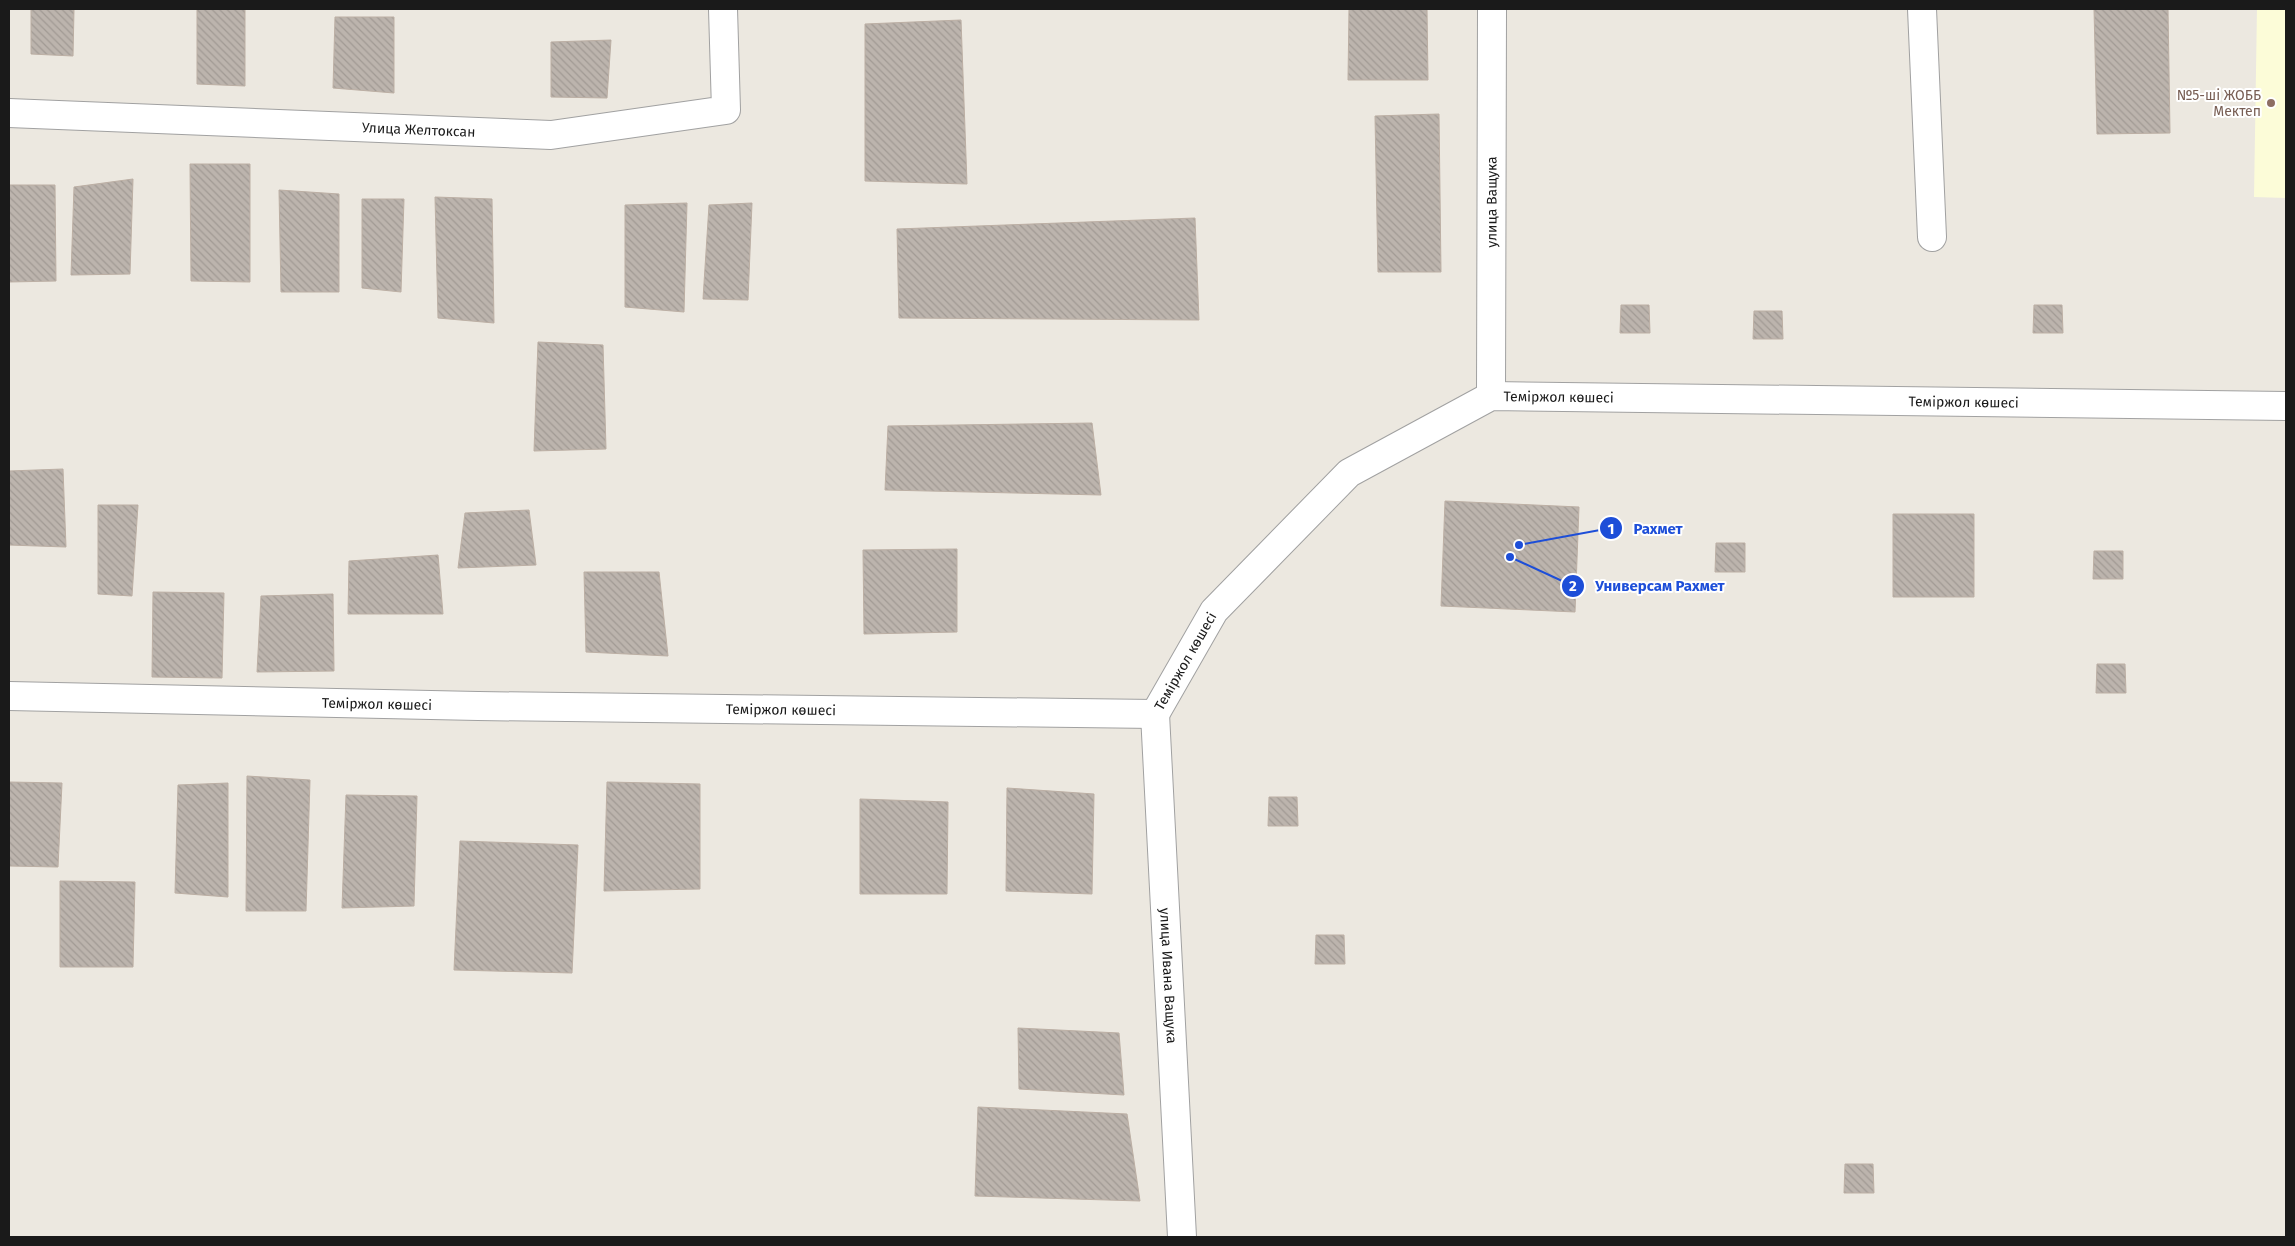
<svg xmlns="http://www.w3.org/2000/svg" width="2295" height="1246" font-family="'Fira Sans',sans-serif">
  <defs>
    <pattern id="building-back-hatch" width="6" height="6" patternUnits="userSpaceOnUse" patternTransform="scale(1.25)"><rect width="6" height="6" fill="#bcb4ad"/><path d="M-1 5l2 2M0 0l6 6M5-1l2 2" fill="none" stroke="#a19a94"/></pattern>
  </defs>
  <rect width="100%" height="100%" fill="#ece8e0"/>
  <!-- education -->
  <path fill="#fcfcd8" d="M2257,9h29v189l-32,-1z"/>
  <!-- building -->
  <path fill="url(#building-back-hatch)" stroke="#bcafa4" d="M31,9h43l-1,47 -42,-2z
    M197,9h48v77l-48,-2z
    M1349,9h78l1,71h-80z
    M2094,9h74l2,124 -73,1z
    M335,17h59v76l-61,-5z
    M961,20l6,164 -102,-3v-157z
    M611,40l-4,58 -56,-1v-55z
    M1439,114l2,158h-63l-3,-156z
    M190,164h60v118l-59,-1z
    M133,179l-3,95 -59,1 3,-88z
    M9,185h46l1,96 -47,1z
    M279,190l60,4v98h-58z
    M435,197l57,2 2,124 -56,-5z
    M362,199h42l-3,93 -39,-4z
    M687,203l-3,109 -59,-5v-102z
    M752,203l-4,97 -45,-1 6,-94z
    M1195,218l4,102 -300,-2 -2,-89z
    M1621,305h28l1,28h-30z
    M2034,305h28l1,28h-30z
    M1754,311h28l1,28h-30z
    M538,342l65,3 3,104 -72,2z
    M1092,423l9,72 -216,-5 3,-64z
    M63,469l3,78 -57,-2v-74z
    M1445,501l134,6 -4,105 -134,-6z
    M98,505h40l-6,91 -34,-2z
    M529,510l7,55 -78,3 7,-55z
    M1893,514h81v83h-81z
    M1716,543h29v29h-30z
    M957,549v83l-93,2 -1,-84z
    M2094,551h29v28h-30z
    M438,555l5,59h-95l1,-53z
    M584,572h75l9,84 -82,-4z
    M153,592l71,1 -2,85 -70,-1z
    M333,594l1,77 -77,1 4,-76z
    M2097,664h28l1,29h-30z
    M247,776l63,4 -4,131h-60z
    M9,782l53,1 -4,84 -49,-1z
    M607,782l93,2v105l-96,2z
    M228,783v114l-53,-4 3,-108z
    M1007,788l87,6 -2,100 -86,-3z
    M346,795l71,1 -3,110 -72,2z
    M1269,797h28l1,29h-30z
    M860,799l88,3 -1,92h-87z
    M460,841l118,4 -6,128 -118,-3z
    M60,881l75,1 -2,85h-73z
    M1316,935h28l1,29h-30z
    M1018,1028l101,5 5,62 -105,-6z
    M978,1107l149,7 13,87 -165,-5z
    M1845,1164h28l1,29h-30z"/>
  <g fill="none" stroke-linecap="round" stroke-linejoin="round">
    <!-- street casing -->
    <g stroke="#a1a1a1" stroke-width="30">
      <g id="street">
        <path d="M1922,9l10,228"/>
        <path id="s1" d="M9,113l542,22 175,-25 -3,-101"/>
        <path id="s2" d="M1491,396l1,-387"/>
        <path id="s3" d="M9,696l469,10 677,8"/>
        <path id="s4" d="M1155,714l59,-103 135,-138 142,-77 795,10"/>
        <path id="s5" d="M1155,714l27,523"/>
      </g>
    </g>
    <!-- street -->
    <use href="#street" stroke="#fff" stroke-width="28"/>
  </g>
  <!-- markers -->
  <circle fill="#8d6e63" stroke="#fff" stroke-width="2" cx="2271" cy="103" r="5"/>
  <g text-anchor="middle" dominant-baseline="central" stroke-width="4" stroke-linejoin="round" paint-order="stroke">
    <!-- education labels -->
    <g font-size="14" fill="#785e54" stroke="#fff" text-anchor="end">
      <text x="2261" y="95">№5-ші ЖОББ<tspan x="2261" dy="16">Мектеп</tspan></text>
    </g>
    <!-- street labels -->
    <g font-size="14" fill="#1a1a1a" stroke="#fff">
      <text stroke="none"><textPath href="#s1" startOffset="410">Улица Желтоксан</textPath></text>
      <text stroke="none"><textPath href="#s2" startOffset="194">улица Ващука</textPath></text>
      <text stroke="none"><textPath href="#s4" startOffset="541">Теміржол көшесі</textPath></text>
      <text stroke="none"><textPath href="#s4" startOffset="946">Теміржол көшесі</textPath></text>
      <text stroke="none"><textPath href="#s4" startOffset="61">Теміржол көшесі</textPath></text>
      <text stroke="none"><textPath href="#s3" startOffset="368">Теміржол көшесі</textPath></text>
      <text stroke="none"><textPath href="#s3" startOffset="772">Теміржол көшесі</textPath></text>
      <text stroke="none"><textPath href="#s5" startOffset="262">улица Ивана Ващука</textPath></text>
    </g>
  </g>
  <!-- callouts -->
  <path fill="none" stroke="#1d4ed8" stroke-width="2" d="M1519 545L1611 528M1510 557L1573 586"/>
  <g fill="#1d4ed8" stroke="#fff" stroke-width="2">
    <circle cx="1519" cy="545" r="5"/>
    <circle cx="1510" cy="557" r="5"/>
    <circle cx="1611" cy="528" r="12"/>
    <circle cx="1573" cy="586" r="12"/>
  </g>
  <g font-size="15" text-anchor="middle" font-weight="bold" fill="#fff">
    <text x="1611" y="534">1</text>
    <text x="1573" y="591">2</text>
  </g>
  <g font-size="15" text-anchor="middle" font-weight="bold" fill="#1d4ed8" stroke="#fff" stroke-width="4" stroke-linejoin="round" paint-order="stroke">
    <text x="1658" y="534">Рахмет</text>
    <text x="1660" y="591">Универсам Рахмет</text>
  </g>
  <!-- border -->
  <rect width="2295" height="1246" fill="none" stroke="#1a1a1a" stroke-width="20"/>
</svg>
